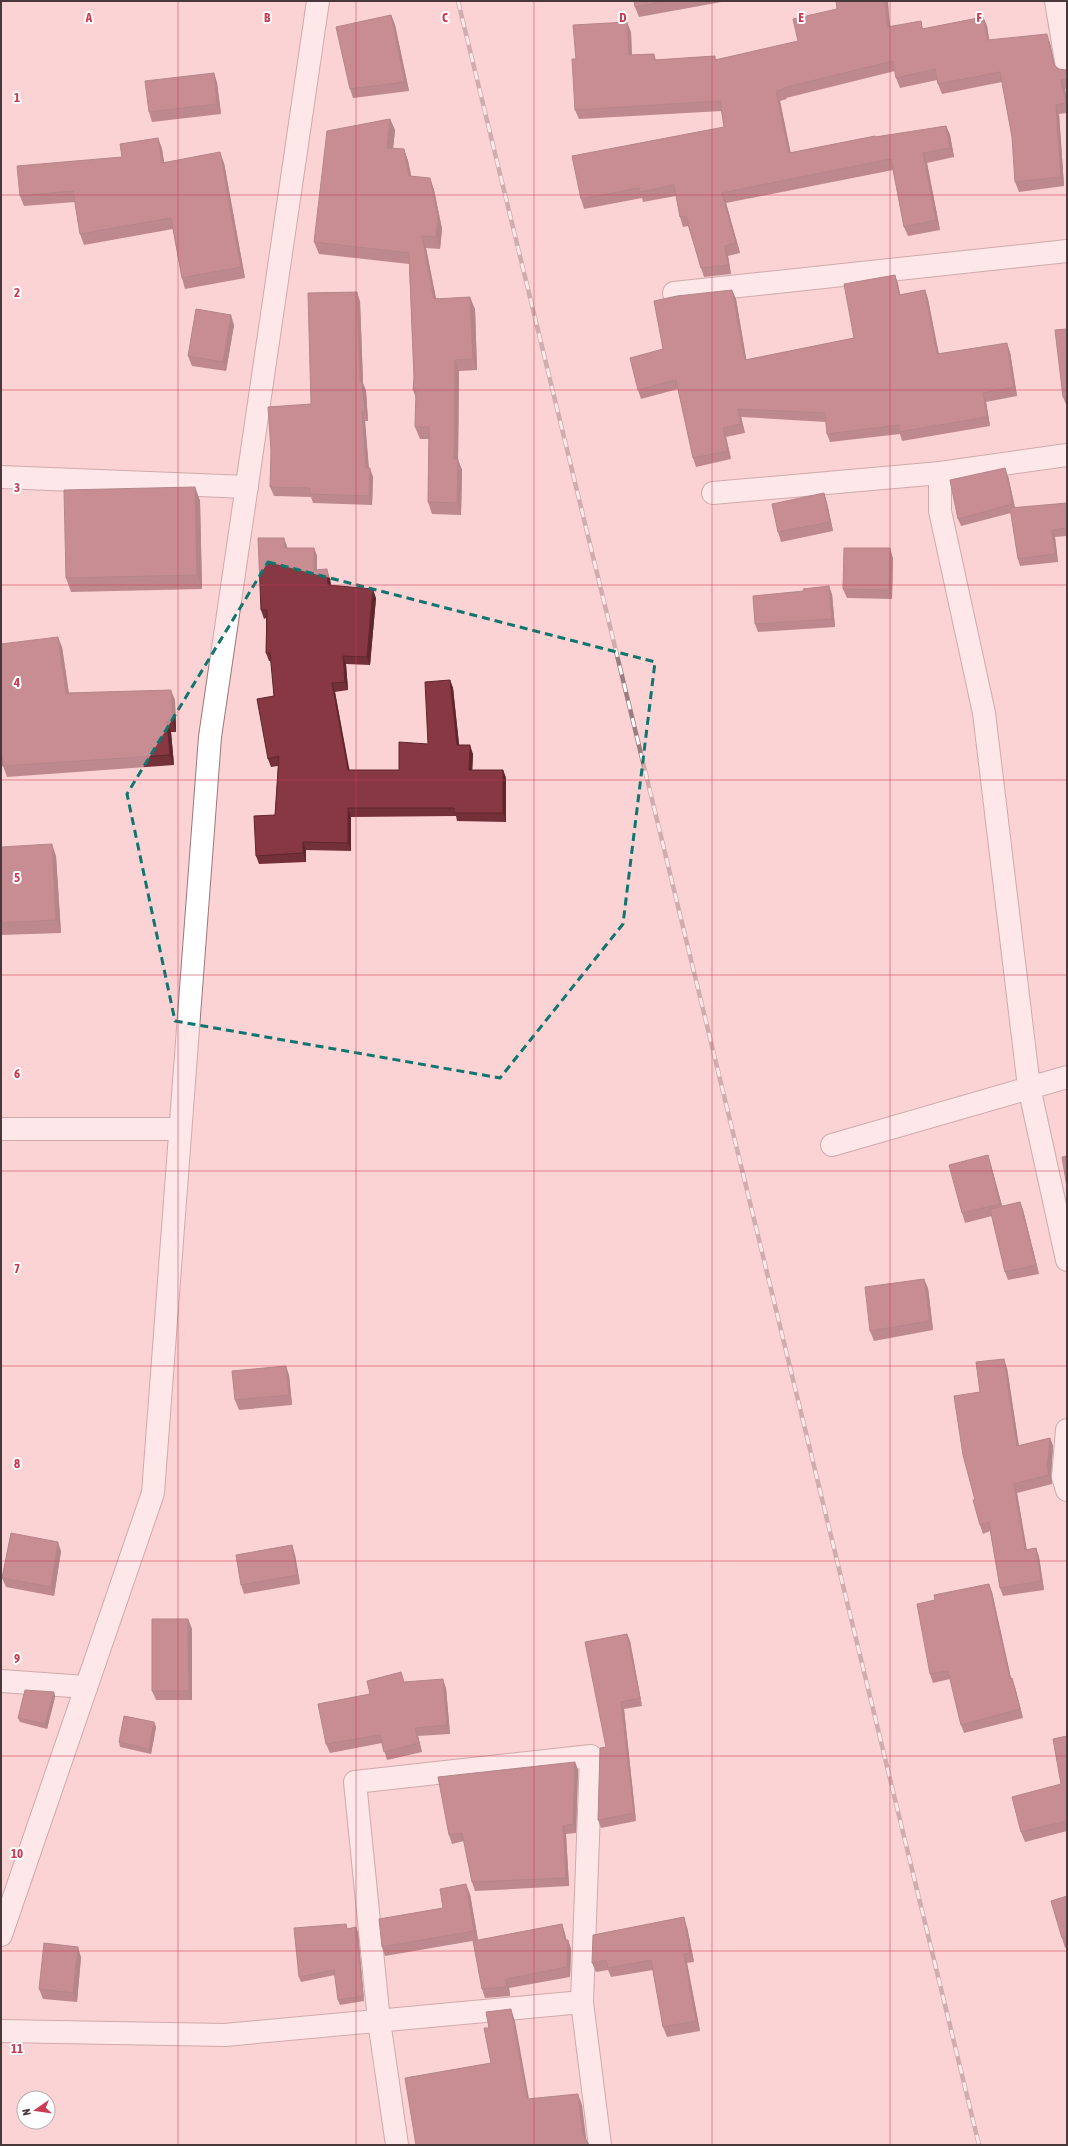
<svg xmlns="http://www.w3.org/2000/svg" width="1068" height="2146" font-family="'Asap Condensed',sans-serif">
  <rect width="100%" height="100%" fill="#fcd3d5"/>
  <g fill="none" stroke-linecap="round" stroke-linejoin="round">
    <!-- minor casing -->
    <g stroke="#9b7779" stroke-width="24">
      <path id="minor" d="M1056,1l11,66
        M674,293l393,-42
        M940,473v38l44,202 45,374 38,173
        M1,477l246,10
        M713,493l227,-20 127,-18
        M1,1129h179
        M832,1145l235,-68
        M1067,1430l-4,47 4,13
        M1,1681l85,6
        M1,2031l224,4 357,-33
        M397,2145l-18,-124 -24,-239 236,-26 -9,246 18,143"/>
    </g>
    <!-- tertiary casing -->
    <g stroke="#9b7779" stroke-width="24">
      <path id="tertiary" d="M1,1935l152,-442 57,-756 108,-736"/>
    </g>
    <!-- minor -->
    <use href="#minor" stroke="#fff" stroke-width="22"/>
    <!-- tertiary -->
    <use href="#tertiary" stroke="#fff" stroke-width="22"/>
    <!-- rail casing -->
    <g stroke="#997e7f" stroke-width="4.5">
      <path id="rail" d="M458,1l521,2144"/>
    </g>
    <!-- rail -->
    <use href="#rail" stroke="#fff" stroke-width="3" stroke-dasharray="9" stroke-linecap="butt"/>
  </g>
  <!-- wall -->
  <path fill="#743039" d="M634,1h93l-88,16 -4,-10z
    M391,15l4,10 14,66 -56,7 -3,-9z
    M983,17l4,9 2,14 61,3 5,23 4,3 7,1 1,-1v20h-2l2,12v12l-8,1 5,72 -45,6 -4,-10 -3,-45 -10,-55 -60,12 -4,-10 -1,-4 -37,8 -4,-10 -1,-7 -109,27 1,1 -7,2 10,52 156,-27 4,9 4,22 -27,6 13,67 -32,6 -4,-9 -11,-57 -167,33 14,50 -12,3 3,18 -27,3 -3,-9 -13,-42 -5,1 -3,-10 -4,-21 -33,6 -1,-4 -58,11 -3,-10 143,-72 -2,-16 -143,8 -4,-9 1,-51 55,-27 1,23 22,-1 2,6 59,-4 1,4 205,-39 2,8z
    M214,73l3,10 4,31 -69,8 -3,-10z
    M390,119l5,11 -2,18 11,1 4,12 3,15 19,2 4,12 8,39 -2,20 -14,-1 10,50 39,11 2,61 -18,1 -1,89 4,10 -1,45 -29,-1 -4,-12 1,-63h-9l-5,-12 1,-29 -3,-8 1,-12 -5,-114 -90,-10 -5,-12z
    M158,138l4,11 2,13 60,1 21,115 -60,11 -3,-11 -9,-49 -89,16 -4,-11 -5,-32 -51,4 -4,-10 102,-39z
    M895,275l3,9 2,11 25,-5 3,9 11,55 71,-2 7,44 -31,6 4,24 -88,15 -2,-7 -70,8 -3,-8 -1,-12 -85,-5 4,16 -19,4 5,22 -35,8 -3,-9 -15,-69 -37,10 -3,-9 25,-41 69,-59 4,9 10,61 108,-22z
    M360,301l3,82 3,8 2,30h-3l4,47 4,9 -1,28 -59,-2 -2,-6 -37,-1 -4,-9 41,-83z
    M234,325l-8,46 -34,-5 -4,-10z
    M1067,329v78l-4,-10z
    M1008,476l7,32 52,-5v33l-12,1 3,25 -38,4 -2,-7 -7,-46 -50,13 -3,-7z
    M195,487l5,14 2,88 -131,3 -5,-14z
    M824,493l3,10 6,28 -52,11 -3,-10z
    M287,546v2h27l3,8v14l13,8 1,7 45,13 -6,67 -24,-1 2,26 -13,2 14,78h50l29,-26 22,-64 3,8 6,57 14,9 -1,16h31l3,8v44l-49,-1 -1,-5 -105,1v34l-45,-1v12l-47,2 -3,-8 19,-41 3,-49 -7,1 -3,-8 6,-63 -3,-35h-2l-3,-8v-35l-2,1 -3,-9z
    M893,558l-1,41 -45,-1 -4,-9z
    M832,594l3,33 -77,5 -3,-8z
    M1,644l61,3 7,46 106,7 1,32h-5l3,33 -167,12 -4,-11 -2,1z
    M1,847l55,9 5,77 -60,2z
    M991,1165l11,41 18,-4 3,8 16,64 -31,6 -3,-8 -13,-56 -27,7 -3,-10z
    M928,1288l5,42 -59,11 -4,-10z
    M1007,1368l12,78 31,-8 3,8 -2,30 1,8 -35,9 10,57 9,-2 3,9 5,33 -41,6 -3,-8 -10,-57 -7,3 -3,-9v-133z
    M289,1375l3,30 -53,5 -4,-10z
    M292,1545l3,10 5,29 -56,10 -3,-9z
    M61,1551l-7,45 -48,-9 -4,-9z
    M992,1592l19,87 4,8 8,31 -59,15 -3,-8 -11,-46 -17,4 -3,-9z
    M188,1619l4,10v71h-36l-4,-9z
    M627,1634l3,7 12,65 -18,3 12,112 -35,7 -3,-8 8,-73z
    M405,1682l41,6 4,46 -32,2 4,16 -35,8 -5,-17 -52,10 -4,-9 44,-50z
    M54,1692l1,5 -8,32 -27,-7 -2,-4z
    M154,1722l2,5 -5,27 -31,-7 -1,-5z
    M1067,1736v95l-42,11 -4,-10 40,-48z
    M575,1762l3,8 -2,63 -10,1 3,52 -94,5 -3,-9 -8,-41 -12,3 -3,-9z
    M470,1894l8,46 -93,16 -3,-9 61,-39z
    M1067,1896v51l-2,1 -3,-10z
    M562,1924l3,10 1,6h2l3,9 -1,28 -61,11 1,8 -25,2 -3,-9z
    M687,1927l7,35 -7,1 13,68 -33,6 -4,-10 -10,-57 -42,7 -3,-7 -12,2 -4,-9z
    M348,1929l10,3 6,69 -24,4 -2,-5 -3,-25 -34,7 -2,-5z
    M81,1957l-4,45 -34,-3 -4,-10z"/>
  <!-- shaded-wall -->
  <path fill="#5e272e" d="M885,1h3l3,36 -4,-10z
    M391,15l4,10 14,66 -4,-9z
    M983,17l4,9 4,24 -3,-10z
    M627,22l4,10 1,33 -3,-10z
    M1047,34l3,9 7,32 -3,-10z
    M214,73l3,10 4,31 -4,-10z
    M1061,80l4,9 2,12v5z
    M776,91l4,10 13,62 -4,-10z
    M1056,105l3,9 5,72 -3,-9z
    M390,119l5,11 -3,29 -5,-11z
    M946,126l4,9 4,22 -4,-9z
    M158,138l4,11 4,25 -4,-11z
    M404,149l4,12 6,27 -5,-12z
    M220,152l4,11 21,115 -4,-11z
    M923,153l4,10 13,67 -4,-10z
    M430,178l4,12 8,39 -2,20 -4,-12z
    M722,193l4,10 14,50 -4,-10z
    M422,236l4,12 12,62 -4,-11z
    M725,246l3,10 3,18 -3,-9z
    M895,275l3,9 4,20 -3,-9z
    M732,290l4,9 12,70 -3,-9z
    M925,290l3,9 12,64 -3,-9z
    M357,292l3,9 3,82 3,8 2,30 -3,-9 -5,-30z
    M470,297l5,12 2,61 -4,-11z
    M231,315l3,10 -8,46 -3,-9z
    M1007,343l3,9 7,44 -3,-9z
    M455,360l4,11 -1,89 4,10 -1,45 -4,-12 -3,-44z
    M983,393l3,9 4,24 -3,-9z
    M738,409l3,8 4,16 -4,-9z
    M362,412l3,9 4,53 1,-6 3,9 -1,28 -3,-9z
    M723,428l3,9 5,22 -3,-8z
    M1005,468l3,8 8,36 -3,-8z
    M195,487l5,14 2,88 -5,-14z
    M824,493l3,10 6,28 -3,-9z
    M1052,530l3,7 3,25 -3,-8z
    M284,538l3,8 1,10 -3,-8z
    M314,548l3,8v23l-3,-9z
    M890,548l3,10 -1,41 -3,-9z
    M327,569l3,9 1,15 -3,-8z
    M829,586l3,8 3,33 -3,-8z
    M373,589l3,9 -6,67 -3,-8z
    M58,637l4,10 8,56 -4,-10z
    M343,656l3,8 2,26 -3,-8z
    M450,680l3,8 7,65 -3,-8z
    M332,683l3,9 16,86 -3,-8z
    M171,690l4,10 1,32 -3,-11z
    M167,721l4,11 3,33 -4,-10z
    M470,745l3,9 -1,24 -3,-8z
    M503,770l3,8v44l-3,-9z
    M348,808l3,9v34l-3,-8z
    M303,842l3,8v12l-3,-9z
    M52,844l4,12 5,77 -5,-13z
    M988,1155l3,10 13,48 -4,-9z
    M1020,1202l3,8 16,64 -3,-9z
    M924,1279l4,9 5,42 -3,-9z
    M1004,1359l3,9 13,87 -3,-9z
    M286,1366l3,9 3,30 -3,-10z
    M1050,1438l3,8 -2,30 1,8 -3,-9 -2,-8z
    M1014,1484l3,9 11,66 -3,-9z
    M58,1542l3,9 -7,45 -3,-9z
    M292,1545l3,10 5,29 -3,-9z
    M1036,1548l3,9 5,33 -3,-9z
    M989,1584l3,8 21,95 -3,-8z
    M188,1619l4,10v71l-3,-9z
    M627,1634l3,7 12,65 -2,-8z
    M1012,1678l3,9 8,31 -3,-9z
    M443,1679l3,9 4,46 -3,-9z
    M54,1692l1,5 -8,32 -2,-5z
    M621,1702l3,7 12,112 -2,-8z
    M154,1722l2,5 -5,27 -2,-5z
    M415,1728l3,8 4,16 -3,-9z
    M575,1762l3,8 -2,63 -3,-9z
    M563,1826l3,8 3,52 -3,-8z
    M466,1884l4,10 8,46 -4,-9z
    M684,1917l3,10 7,35 -4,-9z
    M562,1924l3,10 3,12v-6l3,9 -1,28 -3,-10 -2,-27z
    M356,1927l2,5 6,69 -1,-5z
    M78,1947l3,10 -4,45 -4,-9z
    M684,1954l3,9 13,68 -4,-10z
    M506,1979l3,9 1,8 -3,-9z
    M511,2009l4,12 16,89 -4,-11z
    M578,2094l4,11 5,40 -4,-10z"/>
  <!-- building -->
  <path fill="#873842" stroke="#5e272e" d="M634,1h34l-33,6z
    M836,1h49l2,26 34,-6 1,8 61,-12 5,23 59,-6 7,31 5,4 7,1 1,-1v10l-6,1 5,23 -10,2 5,72 -46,5 -3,-45 -12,-65 -62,12 -3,-15 -39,9 -3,-17 -110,27v2l-7,1 13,62 86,-17v1l71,-11 4,22 -27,5 13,67 -32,7 -13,-68 -169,34 14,50 -11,3 3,19 -27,3 -15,-52 -6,1 -6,-32 -34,7 -1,-4 -58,11 -9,-43 152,-29 -4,-26 -145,9 -3,-51h4l-3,-34 54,-3 2,33 25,-1v6l61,-4v4l83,-19 -5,-22 44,-10z
    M391,15l14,67 -55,7 -14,-62z
    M214,73l3,31 -68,8 -4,-31z
    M390,119l-3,29 17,1 5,27 21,2 8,39 -2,20 -14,-1 12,63 36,-2 3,62 -18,1 -1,99h4l-1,44 -29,-1 1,-75h-14l1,-37h-3l1,-12 -5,-125 -95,-11 13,-111z
    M158,138l4,25 58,-11 21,115 -59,11 -11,-60 -91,16 -7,-43 -53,5 -3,-30 105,-9 -2,-13z
    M895,275l4,20 26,-5 12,64 70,-11 7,44 -31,6 4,24 -88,15v-7l-72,9 -2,-21 -87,-4 3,15 -18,4 5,23 -35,7 -17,-78 -38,10 -8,-32 33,-9 -9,-48 23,-5 55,-6 13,70 109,-22 -10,-54z
    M357,292l3,90h2l3,30h-3l4,56h4l-1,28 -59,-2v-6l-40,-1 1,-37 -3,-43 43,-3 -3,-111z
    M196,309l35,6 -8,47 -35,-6z
    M1067,329v68h-4l-8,-67z
    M1005,468l8,36 -55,15 -8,-39z
    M195,487l2,88 -131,3 -2,-88z
    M824,493l6,29 -52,10 -6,-28z
    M1067,503v25l-15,2 3,24 -37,5 -8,-51z
    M258,538h26l1,10h29v22l13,-1 1,16 45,4 -6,68 -24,-1 2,26 -13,1 16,87h51v-28l29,2 -3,-62 25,-2 7,65h13l-1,25h34v43h-49v-5h-106v35l-45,-1v11l-47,3 -2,-40 21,-1 4,-59 -11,3 -11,-60 17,-3 -4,-43h-4l1,-43h-6z
    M844,548h46l-1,42 -46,-1z
    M829,586l3,33 -77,5 -2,-28 51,-5 -1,-2z
    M58,637l8,56 105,-3 2,31h-6l3,34 -167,11 -1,-10h-1v-112z
    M52,844l4,76 -55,3v-76z
    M988,1155l12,49 -38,9 -13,-48z
    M1067,1156v31l-5,-30z
    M1020,1202l16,63 -31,7 -15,-63z
    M924,1279l6,42 -60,10 -5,-44z
    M1004,1359l13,87 33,-8 -3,29 2,8 -35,9 11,66 11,-2 5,33 -41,7 -11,-66 -9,3 -7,-25h2l-12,-45 -9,-59 26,-4 -4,-30z
    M286,1366l3,29 -54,5 -3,-29z
    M11,1533l47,9 -7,45 -49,-9z
    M292,1545l5,30 -56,10 -5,-30z
    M989,1584l21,95 2,-1 8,31 -59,16 -13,-54 -18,3 -13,-70 18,-4 -1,-5z
    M152,1619h36l1,72h-37z
    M627,1634l13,64 -19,4 13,111 -36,7 2,-72 6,-1 -21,-105z
    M401,1672l3,10 39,-3 4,46 -32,3 4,15 -35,9 -4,-17 -54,9 -8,-40 52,-10 -3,-13z
    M25,1690l29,2 -9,32 -27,-6z
    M124,1716l30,6 -5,27 -30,-7z
    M1067,1736v85l-46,11 -9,-35 49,-13 -8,-45z
    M575,1762l-2,62 -10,2 3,52 -94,4 -10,-49 -13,2 -11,-58z
    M466,1884l8,47 -92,16 -3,-28 64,-11 -3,-19z
    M1067,1896v41l-5,1 -11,-37z
    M684,1917l6,36 -6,1 12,67 -33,6 -12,-67 -43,8 -2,-8 -14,3 1,-28z
    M346,1924l1,5 9,-2 7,69 -25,4 -4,-30 -35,7 -5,-49z
    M562,1924l3,16h3l-1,27 -61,12 1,8 -25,2 -9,-48z
    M44,1943l34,4 -5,46 -34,-4z
    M511,2009l16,90 51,-5 5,41 6,10h-173l-11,-67 86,-15 -7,-35h5l-3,-16z"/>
  <!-- marked area -->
  <path d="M0 0H1068V2146H0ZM268,562l387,100 -32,262 -123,154 -325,-57 -48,-227z" fill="#fcd3d5" fill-opacity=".55" fill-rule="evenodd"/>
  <path fill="none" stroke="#0f766e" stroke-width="3" stroke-dasharray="8 5" stroke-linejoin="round" d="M268,562l387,100 -32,262 -123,154 -325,-57 -48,-227z"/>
  <!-- grid -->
  <path fill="none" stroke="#cb3b54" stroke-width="1" stroke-opacity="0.55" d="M178,1v2144M356,1v2144M534,1v2144M712,1v2144M890,1v2144M1,195h1066M1,390h1066M1,585h1066M1,780h1066M1,975h1066M1,1171h1066M1,1366h1066M1,1561h1066M1,1756h1066M1,1951h1066"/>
  <g font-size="13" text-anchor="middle" font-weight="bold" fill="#cb3b54" stroke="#fff" stroke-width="4" stroke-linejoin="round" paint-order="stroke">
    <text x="89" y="22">A</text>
    <text x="267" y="22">B</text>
    <text x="445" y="22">C</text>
    <text x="623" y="22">D</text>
    <text x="801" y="22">E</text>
    <text x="979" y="22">F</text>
    <text x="17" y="102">1</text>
    <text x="17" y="297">2</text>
    <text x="17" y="492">3</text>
    <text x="17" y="687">4</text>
    <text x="17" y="882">5</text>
    <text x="17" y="1078">6</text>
    <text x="17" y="1273">7</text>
    <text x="17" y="1468">8</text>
    <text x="17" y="1663">9</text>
    <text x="17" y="1858">10</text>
    <text x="17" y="2053">11</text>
  </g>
  <!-- border -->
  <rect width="1068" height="2146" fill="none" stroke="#483839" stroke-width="4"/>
  <!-- north arrow -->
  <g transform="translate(36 2110) rotate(257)"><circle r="19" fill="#ffffff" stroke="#b6afb0"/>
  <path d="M0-3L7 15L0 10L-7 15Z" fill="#cb3b54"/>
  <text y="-6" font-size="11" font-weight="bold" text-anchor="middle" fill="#483839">N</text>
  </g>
</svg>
